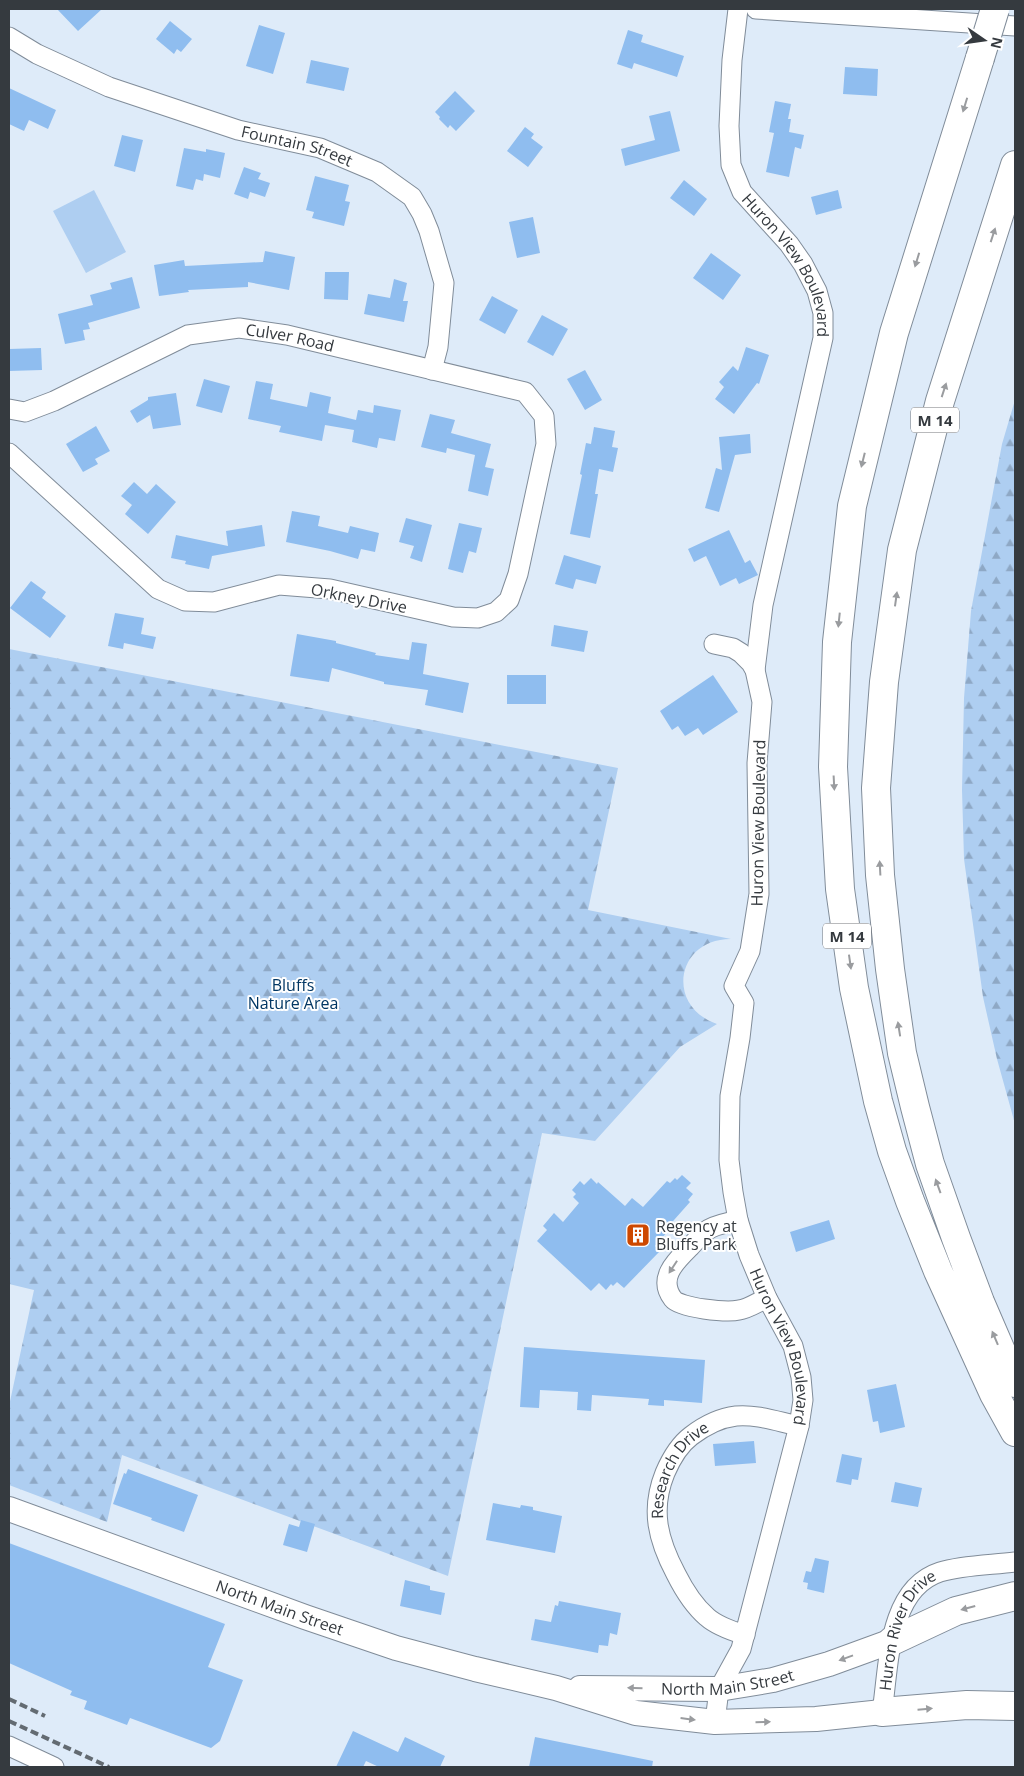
<svg xmlns="http://www.w3.org/2000/svg" width="1024" height="1776" font-family="'Open Sans',sans-serif">
  <defs>
    <pattern id="forest-firs" width="22" height="20" patternUnits="userSpaceOnUse" patternTransform="scale(1.25)"><rect width="22" height="20" fill="#aecef1"/><path d="M5 1l3.5 6h-7zM16 11l3.5 6h-7z" fill="#8ea8c5"/></pattern>
  </defs>
  <rect width="100%" height="100%" fill="#deebf9"/>
  <!-- forest -->
  <path fill="url(#forest-firs)" d="M1015,400v724l-18,-65 -14,-62 -19,-138 -2,-69 2,-92 7,-87 31,-167z
    M9,649l609,119 -30,142 143,29c-55,0 -66,67 -14,85l-37,23 -85,94 -53,-8 -94,443 -326,-121 -15,67 -98,-37v-79l25,-116 -25,-6z"/>
  <!-- pitch -->
  <path fill="#aecef1" d="M94,190l32,62 -40,21 -33,-62z"/>
  <!-- building -->
  <path fill="#8fbdef" d="M57,9h45l-24,22z
    M170,21l22,18 -11,13 -4,-3 -3,5 -18,-15z
    M259,25l26,8 -12,41 -27,-8z
    M628,30l15,5 -2,7 43,14 -7,21 -43,-14 -2,6 -15,-5z
    M311,60l38,8 -5,23 -38,-8z
    M845,67l33,2 -1,27 -34,-2z
    M9,88l47,22 -8,19 -19,-9 -5,11 -15,-7z
    M455,91l20,20 -19,20 -6,-6 -2,3 -9,-9 1,-2 -5,-5z
    M775,101l16,3 -3,15h3l-2,13 15,3 -3,14 -6,-2 -6,30 -23,-5 8,-39 -5,-1z
    M670,111l10,40 -55,15 -4,-17 34,-9 -6,-24z
    M525,127l9,7 -3,4 12,9 -15,20 -21,-16z
    M122,135l21,5 -8,32 -21,-6z
    M184,148l22,4v-3l19,4 -5,25 -16,-4 -1,7 -7,-2 -3,11 -17,-4z
    M244,167l17,6 -3,6 12,4 -5,14 -15,-5 -2,7 -14,-5z
    M315,176l34,9 -4,16 5,1 -6,24 -32,-8 2,-6 -8,-2z
    M684,180l23,19 -13,17 -24,-18z
    M838,190l4,18 -26,7 -5,-18z
    M533,217l7,36 -23,5 -8,-36z
    M265,251l30,6 -6,33 -41,-8v5l-60,3 1,2 -30,4 -5,-31 30,-5 1,6 78,-4z
    M711,253l30,22 -18,25 -30,-22z
    M325,272h24l-1,28 -24,-1z
    M132,277l8,31 -52,15 2,6 -7,1 2,10 -20,4 -7,-30 35,-9 -3,-10 22,-6 -2,-6z
    M394,279l13,4 -4,18h5l-4,21 -40,-8 4,-20 22,4z
    M492,296l26,14 -13,24 -26,-14z
    M542,315l26,14 -15,27 -26,-14z
    M746,347l23,8 -10,29 -2,-1 -23,31 -19,-15 9,-12 -5,-5 14,-16 5,5z
    M41,348l1,22 -33,1v-22z
    M585,370l17,30 -17,10 -18,-31z
    M204,379l26,7 -8,27 -26,-7z
    M256,381l17,3 -3,15 37,8 3,-15 21,5 -3,16 28,7 2,-10 15,3 1,-8 27,5 -6,31 -16,-3 -2,10 -25,-6 2,-12 -29,-5 -3,16 -43,-9 2,-6 -33,-7z
    M176,393l5,32 -28,4 -3,-14 -13,8 -7,-12 18,-11v-3z
    M430,414l25,6 -4,13 40,11 -6,23 9,2 -6,27 -20,-5 7,-36 -28,-7 -1,5 -25,-6z
    M96,426l14,25 -15,8 3,5 -15,8 -17,-28z
    M594,427l21,4 -3,16 6,1 -5,24 -14,-3 -4,25h3l-8,44 -20,-4 12,-59 -2,-1 6,-31 5,1z
    M750,434l1,19 -16,2 -16,57 -14,-4 11,-40 6,2 -3,-33z
    M134,482l13,12 9,-10 20,18 -28,32 -23,-20 7,-9 -11,-9z
    M292,511l28,5 -2,10 30,7 2,-7 29,7 -4,19 -14,-3 -3,10 -28,-8 -44,-9z
    M406,518l26,7 -10,37 -12,-4 4,-12 -15,-4z
    M459,523l23,5 -6,25 -7,-2 -6,22 -15,-4z
    M262,525l3,21 -53,10 -3,13 -24,-5 1,-3 -15,-3 5,-23 52,11 -2,-15z
    M729,530l16,33 5,-3 8,15 -19,9 -3,-6 -16,8 -14,-30 -12,6 -6,-13z
    M564,555l37,11 -5,18 -20,-5 -3,10 -18,-5z
    M31,581l15,11 -4,6 24,18 -16,22 -40,-30z
    M115,613l29,5 -3,16 15,3 -3,12 -29,-6 -1,6 -15,-3z
    M554,625l34,6 -4,21 -33,-6z
    M297,634l39,7v2l40,10 -1,2 34,5 3,-18 15,2 -4,30 46,9 -6,30 -38,-8 3,-15 -44,-6v-2l-52,-14 -3,14 -39,-6z
    M507,675h39v29h-39z
    M713,675l25,37 -35,23 -5,-7 -13,8 -7,-10 -6,4 -12,-19z
    M682,1175l9,8 -5,5 7,6 -5,6 2,2 -24,27 2,2 -13,15 5,5 -36,37 -7,-6 -4,4 -2,-2 -5,6 -7,-7 -8,8 -54,-50 10,-11 -4,-4 11,-13 9,9 16,-19 -6,-6 3,-3 -4,-4 8,-9 4,4 7,-7 6,6 1,-2 27,24 7,-8 11,9 24,-26 3,2 5,-5 2,2z
    M829,1220l6,19 -39,13 -6,-20z
    M524,1347l181,13 -3,43 -38,-3v6l-16,-1 1,-6 -57,-4 -1,16 -14,-1 1,-18 -38,-2 -1,18 -19,-1z
    M896,1384l9,43 -25,6 -2,-12 -5,1 -6,-32z
    M754,1441l2,22 -41,3 -2,-22z
    M842,1454l20,4 -4,22 -6,-1 -1,6 -15,-3z
    M128,1469l70,26 -14,37 -33,-12 1,-2 -39,-14 11,-31 2,1z
    M895,1482l27,6 -4,19 -27,-5z
    M493,1503l27,5 1,-3 12,2v3l29,6 -7,37 -69,-13z
    M301,1520l14,4 -8,28 -24,-7 6,-21 10,3z
    M9,1543l216,81 -17,43 35,13 -23,61 -9,7 -81,-30 -3,7 -43,-16 3,-8 -17,-6 2,-4 -63,-28z
    M815,1558l14,3 -5,32 -17,-4 1,-6 -5,-1 3,-11 5,1z
    M405,1580l25,6v4l15,3 -4,22 -41,-9z
    M559,1601l62,12 -4,22 -7,-2 -2,13 -9,-1 -1,8 -67,-13 4,-21 16,3 4,-17 3,1z
    M353,1731l45,21 7,-15 40,19 -5,11h-61l-13,-6 -3,6h-27z
    M535,1737l118,24 -1,6h-123z"/>
  <g fill="none" stroke-linecap="round" stroke-linejoin="round">
    <!-- minor casing -->
    <g stroke="#808c99" stroke-width="21">
      <g id="minor">
        <path id="s1" d="M738,9l-6,51 -3,66 2,39 11,27 47,52 14,20 14,27 6,22v25l-60,267 -8,65"/>
        <path d="M756,9l259,17"/>
        <path id="s2" d="M9,37l28,17 72,33 129,43 82,18 57,24 35,25 10,17 7,17 15,52 -6,64 -6,23"/>
        <path id="s3" d="M9,409l16,3 29,-11 134,-66 51,-7 48,7 238,57 19,24 2,28 -28,130 -9,26 -13,12 -18,6 -25,-1 -123,-28 -51,-4 -65,17 -29,-1 -27,-12 -149,-136"/>
        <path id="s4" d="M714,644l19,4 8,5 10,10 4,7 7,32 -5,61 2,131 -9,57 -16,35 10,17 -4,35 -10,58 -1,64 4,32 5,28 11,35 18,43 26,48 8,31 2,23 -4,26 -58,223 -22,40 -4,33"/>
        <path d="M738,1220c-10,3 -23,4 -32,11 -6,4 -11,11 -16,16 -14,14 -33,31 -17,52 7,9 54,14 66,11 9,-1 19,-8 28,-12"/>
        <path id="s5" d="M745,1635c-13,-4 -28,-9 -38,-18 -14,-12 -23,-27 -31,-43 -18,-34 -26,-64 -11,-101 6,-14 14,-28 26,-37 13,-10 28,-18 45,-20 21,-2 43,6 63,10"/>
        <path id="s6" d="M882,1712c7,-44 5,-123 58,-140 23,-7 51,-7 75,-10"/>
        <path d="M9,1746l45,21"/>
      </g>
    </g>
    <!-- major casing -->
    <g stroke="#808c99" stroke-width="26">
      <g id="major">
        <path id="s7" d="M9,1509l296,108 91,31 79,21 81,19 80,25 79,9 101,-3 66,-7"/>
        <path id="s8" d="M580,1688l139,1 54,-9 56,-16 63,-23"/>
      </g>
    </g>
    <!-- highway casing -->
    <g stroke="#808c99" stroke-width="30">
      <path id="highway" d="M980,58l-86,275 -42,173 -15,136 -4,125 7,122 14,99 24,113 14,50 18,50 28,70 56,123 21,38
        M1015,165l-75,236 -38,149 -18,132 -8,106 4,87 10,94 12,84 13,54 15,57 26,74 24,64 35,81
        M892,1641l64,-30 59,-15
        M882,1712l85,-7 48,1"/>
    </g>
    <!-- minor -->
    <use href="#minor" stroke="#fff" stroke-width="19"/>
    <!-- major -->
    <use href="#major" stroke="#fff" stroke-width="24"/>
    <!-- highway -->
    <use href="#highway" stroke="#fff" stroke-width="28"/>
    <!-- rail -->
    <path stroke="#636b72" stroke-width="4" stroke-dasharray="8 4" stroke-linecap="butt" d="M9,1699l36,17
      M9,1721l100,46"/>
    <!-- highway-bridge casing -->
    <g stroke="#808c99" stroke-width="30" stroke-linecap="butt">
      <path id="highway-bridge" d="M980,58l15,-49"/>
    </g>
    <!-- highway-bridge -->
    <use href="#highway-bridge" stroke="#fff" stroke-width="28"/>
  </g>
  <!-- one-way arrows -->
  <defs><path id="oneway-solid" d="M-6-.8H1V-3.2L6.5 0L1 3.2V.8H-6Z" transform="scale(1.25)"/></defs>
  <g fill="#9a9c9f">
    <use href="#oneway-solid" transform="translate(965 105) rotate(107)"/>
    <use href="#oneway-solid" transform="translate(993 235) rotate(-72)"/>
    <use href="#oneway-solid" transform="translate(917 260) rotate(107)"/>
    <use href="#oneway-solid" transform="translate(944 390) rotate(-72)"/>
    <use href="#oneway-solid" transform="translate(863 460) rotate(104)"/>
    <use href="#oneway-solid" transform="translate(896 599) rotate(-82)"/>
    <use href="#oneway-solid" transform="translate(839 620) rotate(96)"/>
    <use href="#oneway-solid" transform="translate(834 783) rotate(87)"/>
    <use href="#oneway-solid" transform="translate(880 868) rotate(-93)"/>
    <use href="#oneway-solid" transform="translate(850 962) rotate(82)"/>
    <use href="#oneway-solid" transform="translate(899 1029) rotate(-99)"/>
    <use href="#oneway-solid" transform="translate(938 1186) rotate(-110)"/>
    <use href="#oneway-solid" transform="translate(673 1267) rotate(123)"/>
    <use href="#oneway-solid" transform="translate(995 1338) rotate(-113)"/>
    <use href="#oneway-solid" transform="translate(968 1608) rotate(165)"/>
    <use href="#oneway-solid" transform="translate(846 1658) rotate(160)"/>
    <use href="#oneway-solid" transform="translate(635 1688) rotate(-179)"/>
    <use href="#oneway-solid" transform="translate(925 1709) rotate(-5)"/>
    <use href="#oneway-solid" transform="translate(688 1719) rotate(7)"/>
    <use href="#oneway-solid" transform="translate(763 1722) rotate(-1)"/>
  </g>
  <!-- icons -->
  <defs>
    <g id="building-square" transform="scale(1.25)"><rect x="-9" y="-9" width="18" height="18" rx="4" fill="#cd4800" stroke="#fff"/><path d="M-4-6H4V6H1V3H-1V6H-4ZM-2.5-4.3h1.7v1.8h-1.7ZM.8-4.3h1.7v1.8H.8ZM-2.5-1h1.7V.8h-1.7ZM.8-1h1.7V.8H.8Z" fill="#fff"/></g>
  </defs>
  <g fill-rule="evenodd">
    <use href="#building-square" x="638" y="1235"/>
  </g>
  <g text-anchor="middle" dominant-baseline="central" stroke-width="4" stroke-linejoin="round" paint-order="stroke">
    <!-- shield labels -->
    <g fill="#fff" stroke="#727579" stroke-width="1">
      <rect x="911" y="407.5" width="48" height="25" rx="4"/>
      <rect x="823" y="923.5" width="48" height="25" rx="4"/>
    </g>
    <g font-size="15" font-weight="bold" fill="#353a3f">
      <text x="935" y="420">M 14</text>
      <text x="847" y="936">M 14</text>
    </g>
    <!-- street labels -->
    <g font-size="16" fill="#353a3f" stroke="#fff">
      <text stroke="none"><textPath href="#s2" startOffset="309">Fountain Street</textPath></text>
      <text stroke="none"><textPath href="#s1" startOffset="274">Huron View Boulevard</textPath></text>
      <text stroke="none"><textPath href="#s3" startOffset="300">Culver Road</textPath></text>
      <text transform="translate(359 598) rotate(11)">Orkney Drive</text>
      <text transform="translate(758 823) rotate(-89)">Huron View Boulevard</text>
      <text stroke="none"><textPath href="#s4" startOffset="746">Huron View Boulevard</textPath></text>
      <text stroke="none"><textPath href="#s5" startOffset="210">Research Drive</textPath></text>
      <text stroke="none"><textPath href="#s7" startOffset="288">North Main Street</textPath></text>
      <text stroke="none"><textPath href="#s6" startOffset="88">Huron River Drive</textPath></text>
      <text stroke="none"><textPath href="#s8" startOffset="148">North Main Street</textPath></text>
    </g>
    <!-- park labels -->
    <g font-size="16" fill="#013663" stroke="#fff">
      <text x="293" y="985">Bluffs<tspan x="293" dy="18">Nature Area</tspan></text>
    </g>
    <!-- poi labels -->
    <g font-size="16" fill="#353a3f" stroke="#fff" text-anchor="start">
      <text x="656" y="1226">Regency at<tspan x="656" dy="18">Bluffs Park</tspan></text>
    </g>
  </g>
  <!-- border -->
  <rect width="1024" height="1776" fill="none" stroke="#353a3f" stroke-width="20"/>
  <!-- north arrow -->
  <g transform="translate(984 40) rotate(103)" stroke="#ffffff" stroke-width="4" paint-order="stroke">
  <path d="M0-4L9 19L0 12L-9 19Z" fill="#353a3f"/>
  <text y="-8" font-size="14" font-weight="bold" text-anchor="middle" fill="#353a3f">N</text>
  </g>
</svg>
